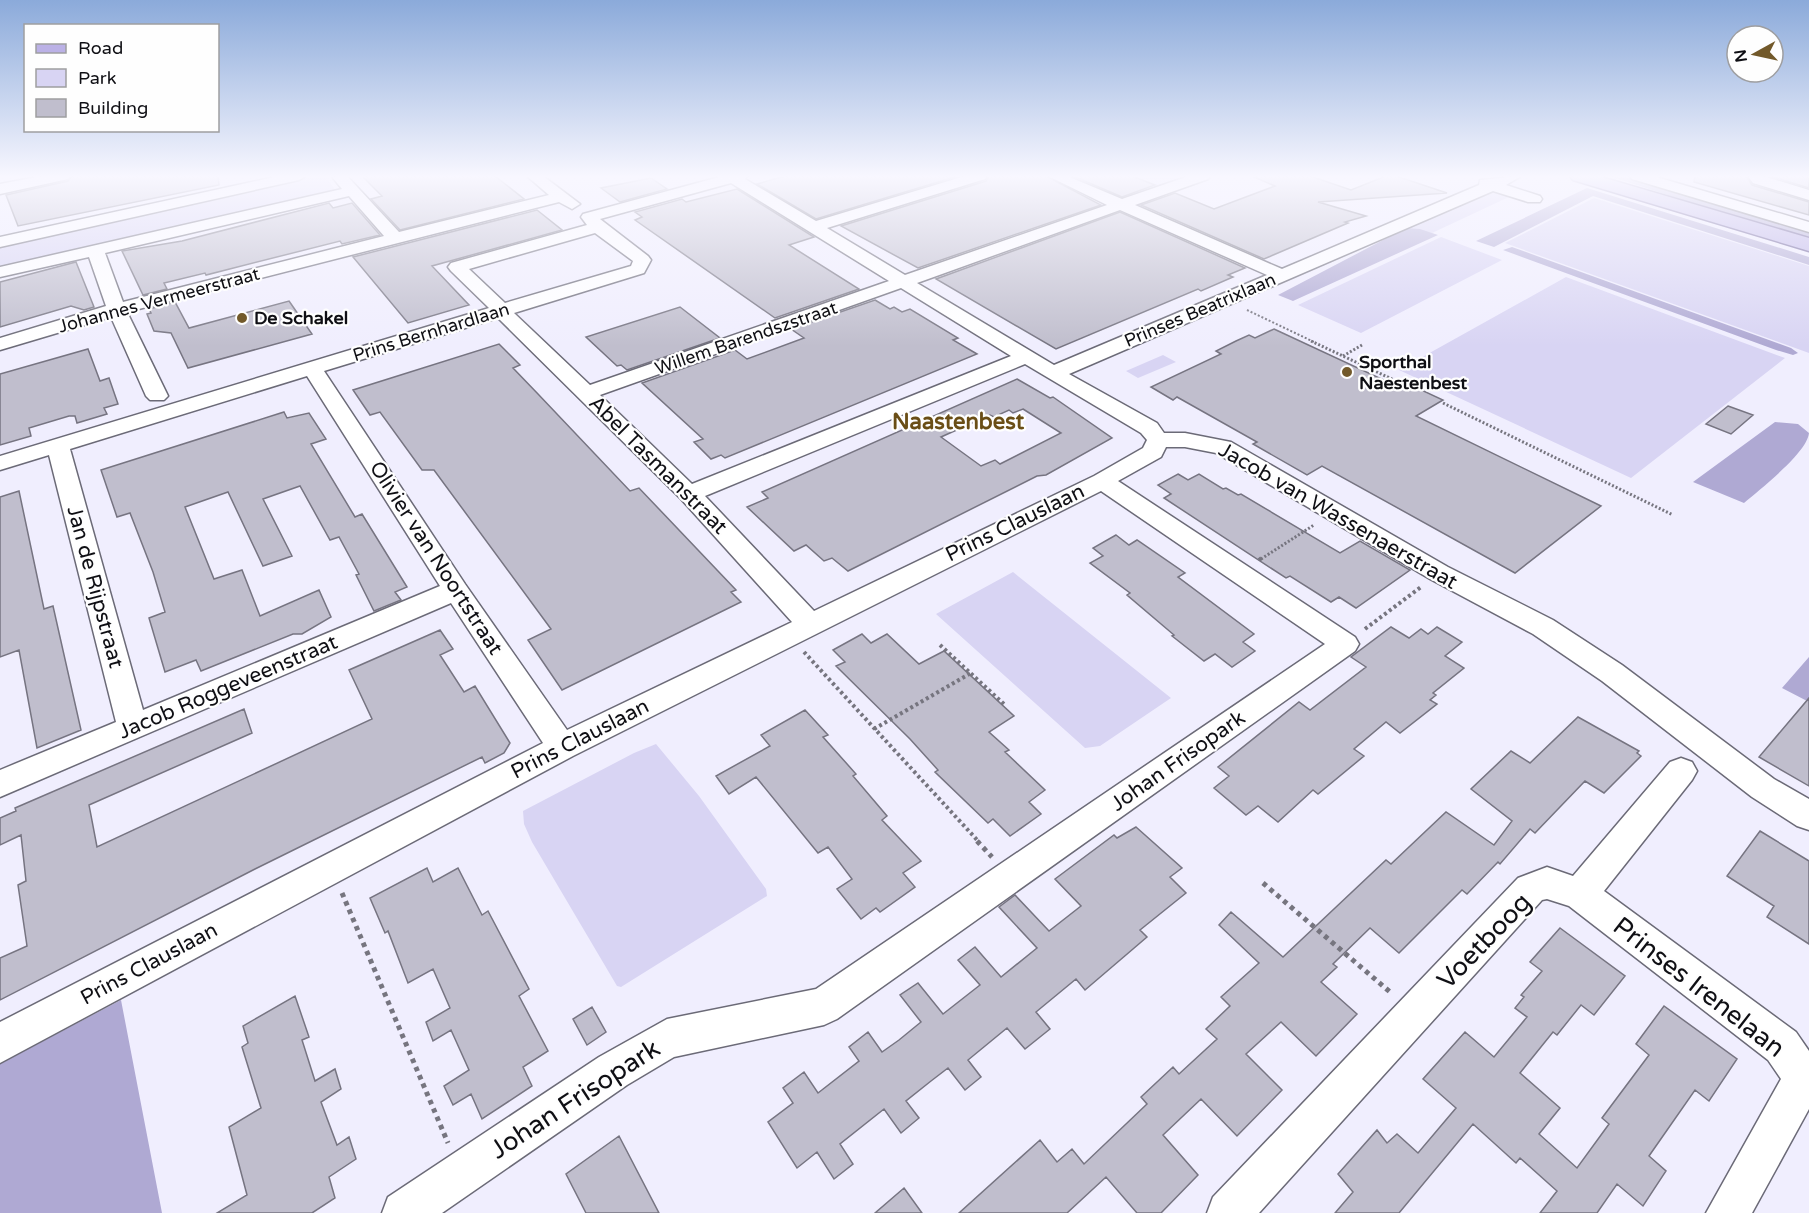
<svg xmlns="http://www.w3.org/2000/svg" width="1809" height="1213" font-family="'Varela Round',sans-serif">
  <rect width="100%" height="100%" fill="#f0eefe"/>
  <!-- built -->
  <path fill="#e5e2f8" d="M1073,176h113l-64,22z"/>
  <!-- green -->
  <path fill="#d8d4f3" d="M309,176h16l11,15 -336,78v-24z
    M1486,190l25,6 -79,37 -24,-5z
    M1594,198l215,68v87l-304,-110z
    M1441,237l61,23 -141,73 -63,-28z
    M1566,277l219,81 -154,120 -232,-108z
    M1163,355l13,7 -38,16 -12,-7z
    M1013,572l158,126 -71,48 -15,2 -149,-134z
    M656,744l43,52 67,93 1,7 -146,91 -4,-1 -85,-144 -8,-18 -1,-13 111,-58z"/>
  <!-- forest -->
  <path fill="#afa9d3" d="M1609,176l28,2 172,54v9z
    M1587,188l222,69v8l-216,-69 -99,51 -18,-6z
    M1406,228l14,1 18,6 -145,66 -15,-6z
    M1512,247l279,101 7,5 -5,2 -17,-5 -273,-100z
    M1775,422l23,2 11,9c-2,20 -49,56 -65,70l-51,-21z
    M1809,657v45l-27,-14z
    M121,1000l41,213h-162v-149z"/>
  <!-- building -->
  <path fill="#c0becd" stroke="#767481" stroke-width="1.5" fill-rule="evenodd" d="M72,176h146l1,9 -201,41 -12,-31 62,-14z
    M362,176h133l29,23 -124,31 -29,-31 11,-3z
    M785,176h173l-142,43 -59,-35z
    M989,176h57l55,29 -183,63 -77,-42 145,-45z
    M1073,176h59l23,9 -33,12z
    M1252,176h58l41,14 35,-14h10l51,17 -129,9 48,14 -21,6 3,1 -84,36 -123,-54 34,-12 39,16 61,-23z
    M1695,176h51l6,9 57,17v13l-115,-33z
    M1770,176h39v12z
    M651,178l16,11 -47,13 -19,-14z
    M737,189l77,48 -25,8 70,44 -84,29 -140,-98 7,-3 -7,-5 47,-13 4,3z
    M329,203l4,5 19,-5 28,32 -38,9 -2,-3 -134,34 -1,-2 -41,10 3,6 -24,6 -21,-44 60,-10z
    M537,210l25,20 -130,36 37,39 -61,18 -55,-66z
    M1120,212l125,56 -17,7 5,2 -32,14 -3,-2 -142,60 -120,-70z
    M76,262l18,45 -10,3 -13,-4 -71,21v-45z
    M875,300l15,9 4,-2 8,5 8,-3 48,29 -5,2 24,14 -252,104 -4,-3 -10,4 -17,-17 9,-3 -61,-56 93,-33 12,9 57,-21 -13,-9z
    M289,301l23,33 -124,34 -17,-35 -17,-2 -7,-17 4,-1 -2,-4 26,-7 14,26z
    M680,307l40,31 -93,32 -6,-5 -4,1 -31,-29z
    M1274,329l118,55 8,-4 43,20 -27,16 185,90 -86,67 -193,-107 -15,9 -54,-31 4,-2 -80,-45 -4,3 -22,-13 70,-33 -5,-3 20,-10 13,-6 6,3z
    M499,344l21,21 -7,3 25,26 92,97 9,-3 97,102 -5,2 10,10 -179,88 -34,-50 23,-11 -117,-159h-12l-42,-58 -10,3 -17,-25z
    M88,349l12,32 9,-3 9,26 -14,4 3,6 -30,9 -2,-7h-6l-40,12 2,8 -31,9v-71z
    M1017,379l33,19 3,-1 59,41 -66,37 -9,1 -189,95 -16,-13 -8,3 -18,-16 -12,6 -47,-44 21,-9 -6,-6zM1023,409l38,24 -61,31 -5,-4 -14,6 -40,-29 49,-22 4,2 15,-7 4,3z
    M1728,406l25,9 -22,19 -25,-10z
    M284,412l3,6 22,-5 17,26 -15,5 44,73 7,-3 45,73 -12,5 6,8 -27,11 -18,-36 3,-1 -20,-37 -9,3 -30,-54 -37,13 29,57 -29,10 -35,-74 -43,15 29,72 28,-9 18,46 59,-26 12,27 -29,17h-9l-92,37 -5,-11 -31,12 -16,-54 16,-6 -12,-40 -23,-59 -13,4 -16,-47z
    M1178,474l10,6 11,-6 24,15 3,-1 12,7 3,-1 99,59 20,-12 50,29 -54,38 -17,-11 -8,5 -41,-26 -4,2 -122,-80 7,-4 -13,-9z
    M19,491l25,118 9,-3 28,124 -44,18 -18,-98 -19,7v-160z
    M1116,535l13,10 8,-5 48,33 -7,4 76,57 -11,8 12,9 -23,16 -17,-13 -11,7 -32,-25 2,-1 -47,-40 3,-2 -40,-30 13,-7 -10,-8z
    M1391,627l18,11 12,-9 7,5 9,-7 25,15 -17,14 19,12 -31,25 3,2 -6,5 7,4 -37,29 -14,-11 -32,27 10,7 -46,38 -5,-4 -35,32 -20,-16 -12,9 -32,-27 15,-12 -11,-9 81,-65 11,8 56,-43 -15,-10z
    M440,630l13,19 -13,6 24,37 11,-6 35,57 -6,10 -19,10 -3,-6 -227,112 -255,131v-42l27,-12 -9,-61 8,-4 -5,-46 -21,10v-27l16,-7 -1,-3 229,-99 8,24 -163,72 8,42 275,-128 -23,-49z
    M862,634l9,9 16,-9 32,30 25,-13 70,65 -25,16 20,18 -4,2 40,38 -16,12 12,12 -31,22 -17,-17 -5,4 -53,-51 3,-2 -28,-31 -74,-73 9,-4 -12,-12z
    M1809,698v88l-50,-29z
    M805,710l23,25 -5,2 33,37 -3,2 34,40 -5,4 39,41 -18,12 12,14 -35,25 -4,-4 -15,11 -24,-30 15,-10 -24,-32 -10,6 -62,-76 -27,17 -13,-18 54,-30 -9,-11z
    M1578,717l61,34 -2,2 4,3 -37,37 -19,-12 -50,52 -5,-4 -30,35 -2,-2 -31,32 -5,-4 -63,63 -29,-25 -37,36 4,3 -16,15 36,32 -41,42 -35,-34 -35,32 36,36 -45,46 -36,-37 -38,36 35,40 -37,38h-24l-31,-36 -39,36h-108l81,-73 17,22 15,-13 12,15 63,-60 -6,-7 32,-30 6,7 38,-35 -11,-10 24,-23 -9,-9 38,-34 -40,-38 12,-13 52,45 103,-97 5,4 55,-52 48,33 18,-24 -41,-32 40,-38 19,12z
    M1136,827l46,41 -12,9 16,16 -46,37 7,7 -62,53 -9,-11 -40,33 14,17 -25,20 -18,-21 -39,32 13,17 -16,13 -17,-22 -17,13 -25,20 13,17 -18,15 -17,-24 -44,35 13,20 -19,15 -17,-27 -20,16 -29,-46 25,-19 -10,-15 21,-16 14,21 41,-32 -10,-14 19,-15 14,20 17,-12 22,-18 -21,-27 18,-12 25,31 37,-29 -22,-25 17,-13 26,30 36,-29 -38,-41 16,-12 34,36 32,-25 -26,-27 59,-44 3,3z
    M1760,831l49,30v83l-42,-27 7,-11 -47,-30z
    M427,868l6,14 25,-14 24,47 6,-4 41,78 -10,7 29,55 -25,16 9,19 -50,33 -11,-25 -18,11 -9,-19 25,-16 -18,-40 -18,11 -7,-19 24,-14 -17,-39 -25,14 -20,-52 -3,2 -15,-35z
    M1560,928l65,48 -31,39 -13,-10 -24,30 -4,-3 -33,41 40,35 -21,26 38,34 32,-44 -7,-6 47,-63 -13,-11 28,-38 73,53 -28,42 -14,-11 -46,66 17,15 -23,35 -26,-22 -20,29h-57l17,-22 -37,-33 -4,5 -43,-39 -74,89h-64l18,-21 -15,-18 39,-44 10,13 10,-9 21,19 38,-45 -33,-29 42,-47 29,25 33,-40 -12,-9 9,-11 -3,-2 21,-24 -12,-9z
    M295,996l14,41 -7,3 13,41 20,-12 6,20 -20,13 16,43 12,-8 7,22 -27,18 6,21 -23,15h-95l30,-18 -18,-68 32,-19 -19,-61 6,-4 -5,-17z
    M592,1007l14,25 -19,13 -14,-26z
    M619,1136l40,77h-73l-20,-39z
    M904,1188l18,25h-47z"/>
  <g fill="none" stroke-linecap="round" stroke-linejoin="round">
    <!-- minor casing -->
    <g stroke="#6b6a77" stroke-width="3">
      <path id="minor" d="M42,176h28l-2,3 -68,15v-10z
        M279,176h27l-7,4 -299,67v-10z
        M335,176h12l52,56 150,-37 -22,-19h16l37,28 -8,5 -13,-7 -432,110 41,84 -4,4h-14l-4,-4 -35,-79 -111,33v-12l106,-32 -17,-49 -89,20v-10l342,-78 -9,-11zM349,196l35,40 -261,66 -18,-49z
        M723,176h24l-2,3 71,42 149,-45h22l-2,3 -158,49 78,47 202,-70 -59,-29h19l55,23 67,-23h21l-2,3 -73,26 147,64 197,-84 1,-5 41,-4 -15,9 34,11 2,3 -2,3h-12l-35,-11 -424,183 88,49 7,10h21l46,9 217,125 105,53 69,45 152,114 35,20v31l-12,-4 -45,-29 -150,-116 -69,-47 -103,-55 -214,-126 -31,-6h-19l-5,10 -43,24 237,156 4,7 -4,7 -518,368 -13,6 -150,32 -47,28 -185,128h-60l6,-16 211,-140 68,-38 149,-30 509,-345 -224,-153 -528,265 -573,307v-41l543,-279 -92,-140 -451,194v-27l116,-48 -67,-267 -49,15v-14l489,-148 -38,-37 -3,-4 3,-4 136,-38 -6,-8 2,-3zM731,183l158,98 -299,104 -76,-72 130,-40 7,-13 -3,-4 -48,-37zM1120,210l147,65 -213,90 -137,-82zM595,233l38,28 -2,5 -126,37 -36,-34zM901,288l110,68 -319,128 -92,-89zM498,318l183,181 111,123 -225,108 -102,-146 -141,-213zM1025,364l116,69 6,7 -4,8 -49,28 -280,135 -109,-115zM307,376l133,210 -297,124 -73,-261z
        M1630,176h23l156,46v10l-177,-53z
        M1748,176h15l46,14v10l-56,-17z
        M1681,758l11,4 5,9 -5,9 -88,111 192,141 13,19v58l-57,104h-46l75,-134 -13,-19 -199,-154 -22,-7 -5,1 -283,313h-52l6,-16 305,-319 29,-11 26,9 97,-114z"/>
    </g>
    <!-- major casing -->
    <g stroke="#625691" stroke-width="3">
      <path id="major" d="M1570,176h28l211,62v13l-236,-71z"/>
    </g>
    <!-- path-far3 -->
    <path stroke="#76757f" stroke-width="2" stroke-dasharray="2 2" stroke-linecap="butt" d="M1247,310l67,32"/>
    <!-- path-far2 -->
    <path stroke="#76757f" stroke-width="3" stroke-dasharray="2 2" stroke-linecap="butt" d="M1311,341l83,39
      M1343,356l19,-11
      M1443,403l230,112
      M1261,559l53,-34"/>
    <!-- path-far1 -->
    <path stroke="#76757f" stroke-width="4" stroke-dasharray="3 3" stroke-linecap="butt" d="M1259,560l4,-3
      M1365,629l56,-42
      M940,645l66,61
      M804,652l175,190
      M874,729l97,-56"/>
    <!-- path -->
    <path stroke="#76757f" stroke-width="5" stroke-dasharray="4.5 4.5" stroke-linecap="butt" d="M977,841l15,16
      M1263,883l127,109
      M342,893l106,250"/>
    <!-- minor -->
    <use href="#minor" fill="#fff" fill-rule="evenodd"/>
    <!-- major -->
    <use href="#major" fill="#bbb1e6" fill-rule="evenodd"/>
  </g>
  <!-- sky -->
  <linearGradient id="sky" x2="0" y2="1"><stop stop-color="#8baada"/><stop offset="0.51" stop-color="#f8f7ff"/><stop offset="1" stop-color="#f8f7ff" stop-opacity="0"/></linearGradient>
  <rect width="1809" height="346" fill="url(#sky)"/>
  <!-- markers -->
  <g fill="#72592a" stroke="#fefefe" stroke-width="2">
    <circle cx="242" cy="318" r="6"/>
    <circle cx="1347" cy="372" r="6"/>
  </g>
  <g text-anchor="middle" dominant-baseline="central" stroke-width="4.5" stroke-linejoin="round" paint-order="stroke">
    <!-- far-street labels -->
    <g font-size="18" fill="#0f0f14" stroke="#fefefe">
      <text transform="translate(159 300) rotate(-15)">Johannes Vermeerstraat</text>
      <text transform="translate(1200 310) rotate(-23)">Prinses Beatrixlaan</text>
      <text transform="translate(431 332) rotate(-17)">Prins Bernhardlaan</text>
      <text transform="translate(746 338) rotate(-19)">Willem Barendszstraat</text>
    </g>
    <!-- far-poi labels -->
    <g font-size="18" font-weight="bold" fill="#0f0f14" stroke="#fefefe" text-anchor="start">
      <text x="254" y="318">De Schakel</text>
      <text x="1359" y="362">Sporthal<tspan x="1359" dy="21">Naestenbest</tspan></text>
    </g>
    <!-- street labels -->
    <g font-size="21" fill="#0f0f14" stroke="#fefefe">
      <text transform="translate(658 465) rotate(45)">Abel Tasmanstraat</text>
      <text transform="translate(1338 516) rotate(30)">Jacob van Wassenaerstraat</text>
      <text transform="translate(1015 523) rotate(-26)">Prins Clauslaan</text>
      <text transform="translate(436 558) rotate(57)">Olivier van Noortstraat</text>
      <text transform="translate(95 587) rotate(75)">Jan de Rijpstraat</text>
      <text transform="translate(228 687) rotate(-23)">Jacob Roggeveenstraat</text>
      <text transform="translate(580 739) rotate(-27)">Prins Clauslaan</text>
      <text transform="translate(1178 761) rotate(-35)">Johan Frisopark</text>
      <text transform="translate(149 964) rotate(-28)">Prins Clauslaan</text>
    </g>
    <!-- neighbourhood labels -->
    <g font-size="22" font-weight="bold" fill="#6a4e16" stroke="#fefefe">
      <text x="958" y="422">Naastenbest</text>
    </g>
    <!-- near-street labels -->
    <g font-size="26" fill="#0f0f14" stroke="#fefefe">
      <text transform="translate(1484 941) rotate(-46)">Voetboog</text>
      <text transform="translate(1699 987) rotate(38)">Prinses Irenelaan</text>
      <text transform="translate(575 1099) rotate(-33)">Johan Frisopark</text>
    </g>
  </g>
  <!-- legend -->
  <rect x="24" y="24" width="195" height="108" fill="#fefefe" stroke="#9e9ea0" stroke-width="1.5"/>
  <rect x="36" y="44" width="30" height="9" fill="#bbb1e6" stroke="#9e9ea0" stroke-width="1.5"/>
  <text x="78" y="54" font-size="18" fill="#0f0f14">Road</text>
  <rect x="36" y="69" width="30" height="18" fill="#d8d4f3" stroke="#9e9ea0" stroke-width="1.5"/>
  <text x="78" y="84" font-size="18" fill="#0f0f14">Park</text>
  <rect x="36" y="99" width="30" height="18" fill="#c0becd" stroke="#9e9ea0" stroke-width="1.5"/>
  <text x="78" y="114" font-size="18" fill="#0f0f14">Building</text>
  <!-- north arrow -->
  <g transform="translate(1755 54) rotate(262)"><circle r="28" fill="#fefefe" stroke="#9e9ea0" stroke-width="1.5"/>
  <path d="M0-4.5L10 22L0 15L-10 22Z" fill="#72592a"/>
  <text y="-9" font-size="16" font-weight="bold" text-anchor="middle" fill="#0f0f14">N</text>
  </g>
</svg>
